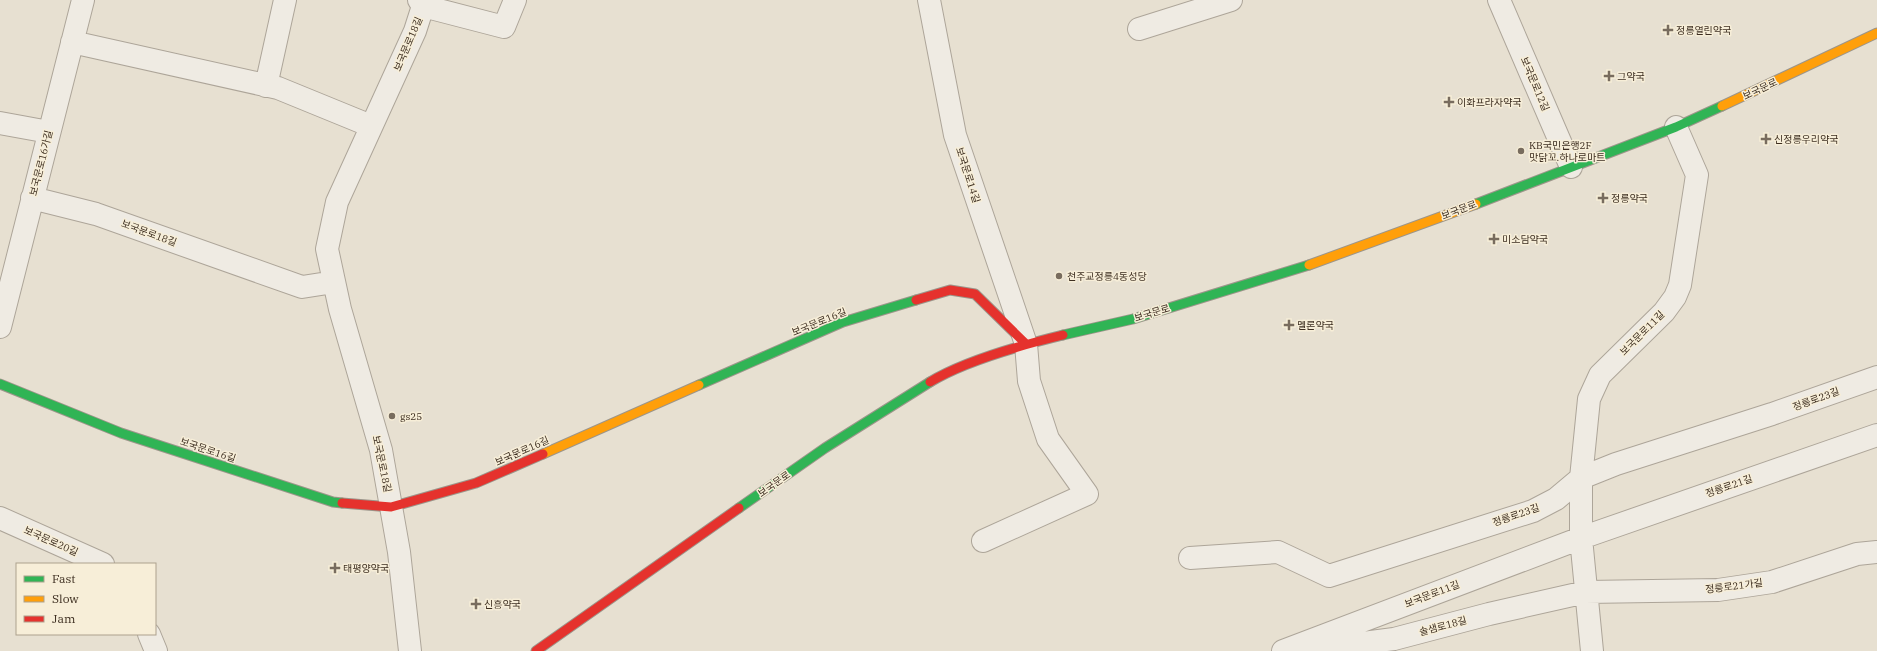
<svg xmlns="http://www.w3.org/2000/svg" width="1877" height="651" font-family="'IBM Plex Serif','Noto Sans KR',serif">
  <rect width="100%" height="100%" fill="#e7e0d1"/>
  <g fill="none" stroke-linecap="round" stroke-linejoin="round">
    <!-- street casing -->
    <g stroke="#ada599" stroke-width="24">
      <path id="street" d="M419,0l4,6 81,21 11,-27
        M929,0l26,135 71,209 3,37 19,58 39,55 -104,47
        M1499,0l72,167
        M1139,29l92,-29
        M72,42l206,46 93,38
        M266,86l19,-86
        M0,123l49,9
        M32,198l64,16 206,73 32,-5
        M0,327l83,-327
        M0,518l103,46
        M1190,558l88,-6 51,24 204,-65 23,-12 25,-21 35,-14 156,-50 105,-37
        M149,634l7,17
        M1310,650l84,-11 95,-25 97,-22 132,-2 54,-8 85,-28 20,-2
        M410,651l-11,-99 -18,-102 -41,-141 -13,-60 10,-47 78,-171 8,-25
        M1283,651l298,-113 296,-103
        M1592,651l-11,-113v-60l8,-79 11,-24 64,-63 11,-15 5,-12 17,-110 -21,-48"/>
    </g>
    <!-- fast casing -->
    <g stroke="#9c958a" stroke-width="11">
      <path id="fast" d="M1476,204l200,-77 46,-21
        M1063,335l70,-16 176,-54
        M0,384l121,49 212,69 9,1
        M699,385l144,-63 73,-22
        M739,508l86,-60 105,-66"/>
    </g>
    <!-- slow casing -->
    <g stroke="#9c958a" stroke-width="11">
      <path id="slow" d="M1722,106l155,-73
        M1309,265l167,-61
        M543,454l156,-69"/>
    </g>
    <!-- jam casing -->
    <g stroke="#9c958a" stroke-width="11">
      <path id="jam" d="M916,300l34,-10 25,4 51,50
        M930,382c36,-22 92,-37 133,-47
        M342,503l49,4 85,-24 67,-29
        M536,651l203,-143"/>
    </g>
    <!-- street -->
    <use href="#street" stroke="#efebe3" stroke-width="22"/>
    <!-- fast -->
    <use href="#fast" stroke="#30b455" stroke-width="9"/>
    <!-- slow -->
    <use href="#slow" stroke="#ff9f0a" stroke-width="9"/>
    <!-- jam -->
    <use href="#jam" stroke="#e5322d" stroke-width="9"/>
  </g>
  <!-- markers -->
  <g fill="#786c5e" stroke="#f7eed8" stroke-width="1.5">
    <path d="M1666 24h4v4h4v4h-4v4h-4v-4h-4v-4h4z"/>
    <path d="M1607 70h4v4h4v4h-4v4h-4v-4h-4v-4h4z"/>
    <path d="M1447 96h4v4h4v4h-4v4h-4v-4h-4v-4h4z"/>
    <path d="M1764 133h4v4h4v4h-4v4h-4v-4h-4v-4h4z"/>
    <circle cx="1521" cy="151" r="4"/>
    <path d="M1601 192h4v4h4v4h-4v4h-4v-4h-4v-4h4z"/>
    <path d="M1492 233h4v4h4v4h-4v4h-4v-4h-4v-4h4z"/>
    <circle cx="1059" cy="276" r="4"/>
    <path d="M1287 319h4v4h4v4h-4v4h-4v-4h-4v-4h4z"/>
    <circle cx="392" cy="416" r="4"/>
    <path d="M333 562h4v4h4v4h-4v4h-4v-4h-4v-4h4z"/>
    <path d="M474 598h4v4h4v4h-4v4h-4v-4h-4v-4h4z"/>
  </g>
  <g text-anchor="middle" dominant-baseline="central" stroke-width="3" stroke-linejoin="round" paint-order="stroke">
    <!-- poi labels -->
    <g font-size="10" fill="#3d2e20" stroke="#f7eed8" text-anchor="start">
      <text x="1676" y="30">정릉열린약국</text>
      <text x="1617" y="76">그약국</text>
      <text x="1457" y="102">이화프라자약국</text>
      <text x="1774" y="139">신정릉우리약국</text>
      <text x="1529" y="145">KB국민은행2F<tspan x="1529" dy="12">맛닭꼬.하나로마트</tspan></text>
      <text x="1611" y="198">정릉약국</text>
      <text x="1502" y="239">미소담약국</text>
      <text x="1067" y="276">천주교정릉4동성당</text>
      <text x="1297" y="325">멜론약국</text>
      <text x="400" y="416">gs25</text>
      <text x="343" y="568">태평양약국</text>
      <text x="484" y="604">신흥약국</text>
    </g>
    <!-- street labels -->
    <g font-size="10" fill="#3d2e20" stroke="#f7eed8">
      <text transform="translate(408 44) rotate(-67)">보국문로18길</text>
      <text transform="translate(1535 84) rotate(67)">보국문로12길</text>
      <text transform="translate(1760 89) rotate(-25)">보국문로</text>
      <text transform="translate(41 163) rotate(-76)">보국문로16가길</text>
      <text transform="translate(968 175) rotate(72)">보국문로14길</text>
      <text transform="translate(1459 210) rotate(-21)">보국문로</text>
      <text transform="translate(149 233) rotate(20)">보국문로18길</text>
      <text transform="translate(1152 313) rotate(-17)">보국문로</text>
      <text transform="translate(819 322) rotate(-22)">보국문로16길</text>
      <text transform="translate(1642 333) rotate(-45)">보국문로11길</text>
      <text transform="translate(1816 399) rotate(-20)">정릉로23길</text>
      <text transform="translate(208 450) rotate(18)">보국문로16길</text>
      <text transform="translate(522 451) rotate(-24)">보국문로16길</text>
      <text transform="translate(382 464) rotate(78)">보국문로18길</text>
      <text transform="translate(774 484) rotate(-35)">보국문로</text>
      <text transform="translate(1729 486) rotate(-19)">정릉로21길</text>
      <text transform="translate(1516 515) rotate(-19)">정릉로23길</text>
      <text transform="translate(51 541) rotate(24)">보국문로20길</text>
      <text transform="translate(1734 586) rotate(-7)">정릉로21가길</text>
      <text transform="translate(1432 594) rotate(-21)">보국문로11길</text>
      <text transform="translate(1443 626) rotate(-15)">솔샘로18길</text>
    </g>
  </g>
  <!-- legend -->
  <rect x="16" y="563" width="140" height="72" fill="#f7eed8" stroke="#ada18e"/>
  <rect x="24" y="576" width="20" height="6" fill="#30b455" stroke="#ada18e"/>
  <text x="52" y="583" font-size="12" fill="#3d2e20">Fast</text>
  <rect x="24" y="596" width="20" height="6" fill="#ff9f0a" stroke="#ada18e"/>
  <text x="52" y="603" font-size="12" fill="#3d2e20">Slow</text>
  <rect x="24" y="616" width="20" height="6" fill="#e5322d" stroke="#ada18e"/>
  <text x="52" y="623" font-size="12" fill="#3d2e20">Jam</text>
</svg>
